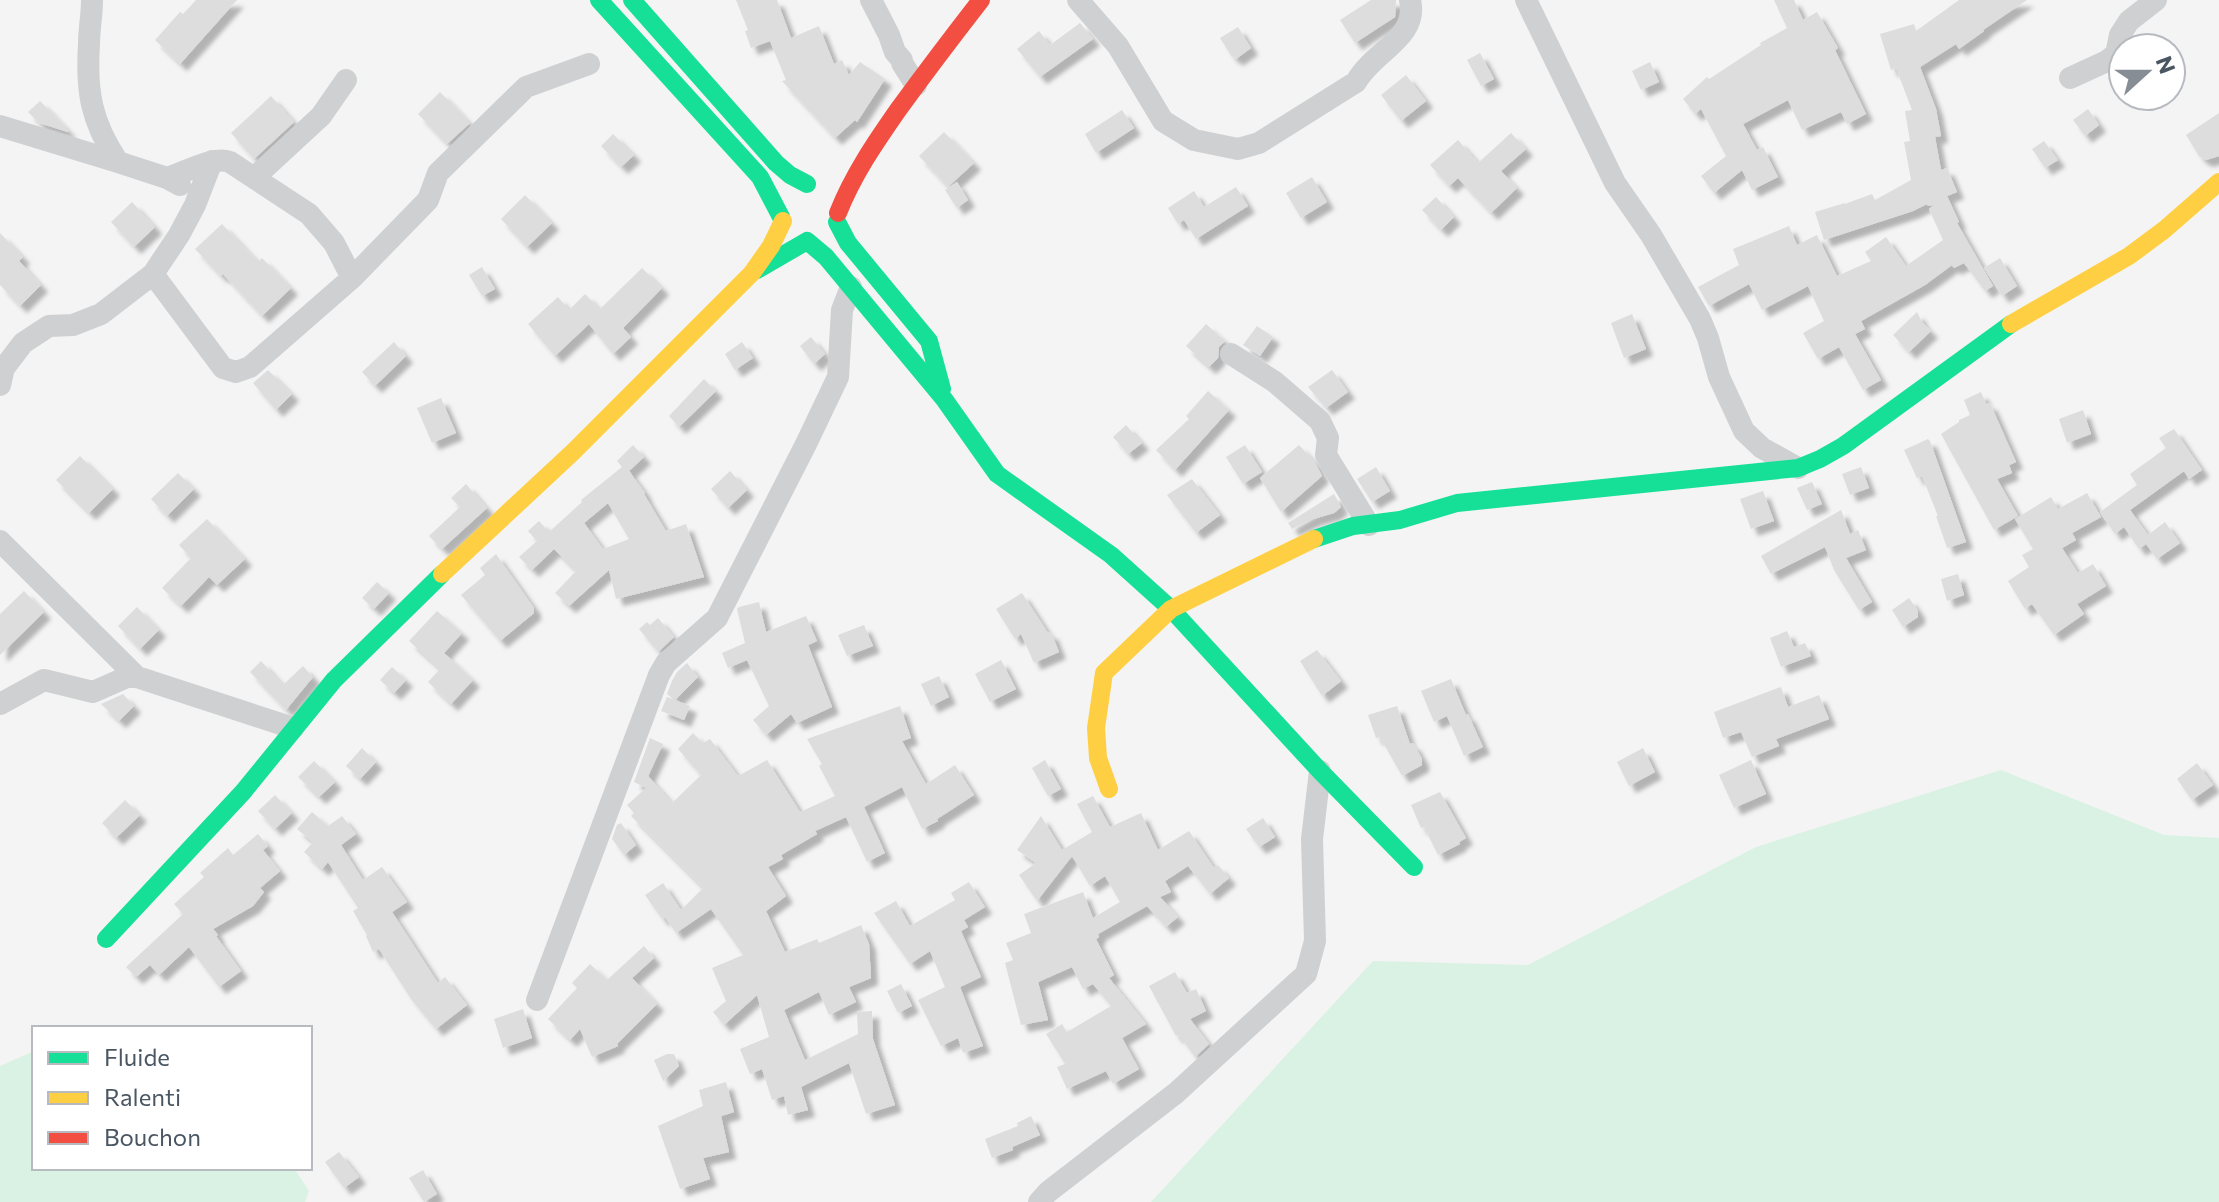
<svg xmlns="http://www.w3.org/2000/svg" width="2219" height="1202" font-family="Commissioner,sans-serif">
  <defs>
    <filter id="shadow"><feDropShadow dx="7" dy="7" stdDeviation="2" flood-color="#0004"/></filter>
  </defs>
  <rect width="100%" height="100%" fill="#f4f4f4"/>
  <!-- green -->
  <path fill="#d9f2e3" d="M2001,770l163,65 55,3v364h-1068l222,-241 155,4 228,-118z
    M34,1051v117h260l15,23 -4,11h-305v-136z"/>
  <!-- building -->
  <path fill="#ddddde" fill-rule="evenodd" filter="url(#shadow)" d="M196,0h41l-57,64 -25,-24 25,-28 3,2z
    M736,0h41l14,38 28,-12 15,38 8,-4 7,15 11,-13 25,17 -28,43 -2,-2 -20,18 -53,-57 4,-1 -16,-39 -19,7 -6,-17 3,-1z
    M1371,0h25l-1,17 -40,26 -15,-23z
    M1774,0h20l9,20 14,-8 21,36 -3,2 31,64 -19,10 -6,-12 -39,18 -14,-30 -45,24 14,26 6,-3 15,30 -26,13 -10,-20 -28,23 -13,-17 25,-20 -25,-47 -6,5 -12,-15 24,-22 2,2 52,-34 -1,-2 27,-15z
    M1959,0h68l-44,30 1,1 -25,18 -3,-5 -36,23 16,42 5,27 -6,1 6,33 6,-2 10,24 -10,4 12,26 -2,1 36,63 -8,5 -21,-28 -10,5 -2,-3 -27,20 -64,36 4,8 -10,5 26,46 -18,10 -24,-43 -21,12 -15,-26 21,-12 -16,-35 -46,24 -13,-26 -40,22 -11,-19 41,-22 -6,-16 56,-23 8,19 20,-10 20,41 34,-15 -6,-9 21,-15 20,29 37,-26 -14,-31 5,-4 -6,1 -1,-2 -14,7 -89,29 -9,-28 30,-9v1l27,-10 3,6 36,-20 -7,-38 6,-1 -5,-30 7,-1 -16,-42 -5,2 -11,-36 34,-10 2,7z
    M1080,23l13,16 -53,38 -23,-28 22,-18 11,14z
    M1238,27l13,21 -15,11 -2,-3 -2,1 -12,-19z
    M1480,53l14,26 -13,7 -14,-26z
    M1650,62l9,20 -18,8 -9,-19z
    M1406,75l20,26 -25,20 -20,-26z
    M440,92l30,31 -23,21 -29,-30z
    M271,96l23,26 -40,37 -23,-26z
    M40,101l29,30 -1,1 -29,-9 -11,-11z
    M2088,109l11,16 -14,11 -12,-16z
    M1122,110l12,18 -38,25 -11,-19z
    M2219,113v43l-13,4 -7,-4 -13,-21z
    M944,132l30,31 -26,24 -29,-31z
    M1511,133l15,16 -25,22 16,17 -26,25 -33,-35 -9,8 -19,-21 28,-25 20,23z
    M613,134l21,21 -13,12 -20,-21z
    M2044,141l14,19 -13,8 -13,-19z
    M1312,177l15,25 -26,16 -15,-25z
    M957,182l11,18 -11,8 -12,-18z
    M1236,187l12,19 -52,33 -12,-19 -6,4 -10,-16 26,-17 10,16z
    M525,195l27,28 -25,24 -26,-28z
    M1436,197l18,20 -13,13 -19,-20z
    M132,202l23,25 -21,20 -23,-25z
    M222,224l36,38 4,-4 29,30 -29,28 -39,-42 -2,2 -26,-27z
    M0,233l23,24 -4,4 22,24 -21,21 -20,-21z
    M2000,258l17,28 -15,10 -18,-28z
    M482,267l13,22 -13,7 -13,-21z
    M642,268l20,20 -39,40 8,9 -18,17 -24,-30 -34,32 -27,-32 30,-27 11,13 16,-16 15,15z
    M1917,312l5,10 9,9 -22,21 -16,-17z
    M1632,314l14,35 -22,9 -13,-35z
    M1206,324l19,17 -6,6 -1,11 -9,9 -23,-21z
    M1257,326l16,11 -13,19 -17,-11z
    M811,337l14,17 -11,10 -14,-18z
    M394,342l12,14 -31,30 -13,-14z
    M742,342l11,16 -18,12 -10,-16z
    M268,370l24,24 -16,16 -23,-27z
    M1332,370l16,22 -22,16 -18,-21z
    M704,379l12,12 -37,36 -10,-11z
    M1208,391l21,19 -54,60 -19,-20 33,-31 -3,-3z
    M1981,392l5,12 4,-1 26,59 -7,3 3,8 -15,6 21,37 -24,14 -53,-96 18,-12v-2l11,-5 -6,-15z
    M441,398l15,35 -24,10 -15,-35z
    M2083,410l8,24 -24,9 -8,-24z
    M1126,425l16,18 -14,11 -15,-17z
    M2174,429l28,41 -13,9 -5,-8 -54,39 18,25 17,-13 15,21 -23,16 -11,-15 -7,5 -15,-22 -9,7 -15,-22 37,-27 -7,-11 36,-26 -7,-10z
    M1928,439l2,2 36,101 -19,6 -11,-32h2l-16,-40 -5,2 -13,-28z
    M633,445l11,12 -15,14 16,22 -1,1 22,37 20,-7 18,53 -88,22 -7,-29 -40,36 -14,-13 21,-22 -22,-22 -22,21 -13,-13 18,-16 -9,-10 11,-10 10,11 33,-30 -1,-2 41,-33 -5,-6zM608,503l21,36 -26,10 -19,-26z
    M1245,445l17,27 -19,12 -17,-27z
    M1299,445l15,16 8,15 -41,36 -21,-34z
    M80,456l33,33 -24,24 -33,-33z
    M1376,467l14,24 -18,11 -15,-23z
    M1861,467l8,21 -19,7 -8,-21z
    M730,471l17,19 -19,18 -17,-19z
    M178,473l16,16 -27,27 -16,-17z
    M1192,479l28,36 -24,18 -29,-38z
    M1812,482l10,22 -15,6 -10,-22z
    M466,484l21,24 -45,41 -13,-13 31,-29 -9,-9z
    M1763,491l11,30 -23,8 -11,-30z
    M2087,493l14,24 -29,16 4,7 -14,8 16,25 15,-9 13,22 -29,18 7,10 -30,21 -22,-31 -7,5 -17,-28 21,-14 -7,-12 11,-6 -18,-30 36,-22 7,12z
    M1334,494l7,13 -7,6 -21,6 -21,10 -4,-6z
    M1841,510l9,24 8,-4 8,20 -20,8 26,44 -13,8 -25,-40 -9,-23 -54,27 -10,-18z
    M207,519l38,40 -28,26 -8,-8 -28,29 -19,-18 29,-30 -12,-13z
    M496,554l38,54v5l-34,28 -39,-46 24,-20 -5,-7z
    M1958,574l6,21 -17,6 -6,-22z
    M377,582l12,11 -15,16 -12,-11z
    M24,591l20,21 -44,43v-41z
    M1022,593l26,40 3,-1 8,20 -25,11 -13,-29 -6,5 -19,-30z
    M1909,598l9,13v6l-15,10 -11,-17z
    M759,602l7,30 40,-16 11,25 -9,4 24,62 -35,16 -6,-9 -25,21 -13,-15 16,-14 -22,-46 -19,8 -6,-15 23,-10 -8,-34 2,-2z
    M137,607l22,23 -19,19 -22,-23z
    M437,611l25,22 -18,20 29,27 -22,24 -23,-22 12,-13 -31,-28z
    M658,618l16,19 -16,15 -19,-23 8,-7 3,3z
    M864,625l9,21 -26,10 -9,-21z
    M1787,631l7,16 11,-4 6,13 -30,11 -11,-29z
    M1317,650l24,31 -19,15 -22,-35z
    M1001,660l15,29 -26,13 -15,-28z
    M261,661l22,24 20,-19 10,11 -27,33 -36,-38z
    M687,663l11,14 -23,23 15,6 -6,14 -23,-9 6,-14 6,2 -6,-5 5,-13 5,-9z
    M392,667l14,13 -12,13 -14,-13z
    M939,676l10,21 -18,9 -10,-22z
    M1451,679l15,36 2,-1 15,33 -19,9 -17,-40 -13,6 -13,-31z
    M1781,687l7,20 31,-12 10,24 -53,20 3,7 -27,11 -11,-25 -18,6 -9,-26z
    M123,694l11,12 -15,15 -18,-17z
    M900,706l11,32 -9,3 24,43 29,-19 19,30 -37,24 1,2 -16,8 -20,-42 -38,20 21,46 -18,9 -21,-45 -31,14 2,3 -36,21 2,4 -15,8 18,29 -20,15 19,41 32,-13 2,4 42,-18 8,19 2,34 -22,9 7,15 -27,13 -10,-23 -35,18 21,50 53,-26 -1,-22 15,-1 1,28 22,66 -29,9 -17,-51 -48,24 7,23 -20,5 -4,-19 -12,4 -10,-31 -12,5 -10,-25 29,-12 -12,-42 -33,30 -11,-13 13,-11 -14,-33 31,-13 -32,-46 -35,24 -11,-16 -3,2 -17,-24 18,-12 18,27 22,-22 -72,-72 3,-3 -7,-8 19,-17 -12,-6 16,-44 13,6 -15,32 24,27 29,-28 -23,-26 15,-16 10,10 7,-4 28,37 29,-16 33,52 35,-16 -16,-30 3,-2 -15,-25z
    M1397,706l13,38 3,-1 9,16v6l-20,11 -22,-39 -4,1 -8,-23z
    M362,748l14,14 -16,17 -14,-13z
    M1643,748l12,24 -26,14 -12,-24z
    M1045,760l16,29 -13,7 -16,-28z
    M1751,760l15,34 -32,14 -15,-33z
    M314,761l21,21 -16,15 -21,-20z
    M2197,763l16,22 -21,15 -15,-21z
    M1440,792l26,46 -7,4 1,2 -22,11 -14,-28 -3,1 -10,-23z
    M275,795l17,18 -17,16 -17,-18z
    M1093,796l17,31 31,-14 17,37 31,-19 25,37 4,-3 11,13 -19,16 -22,-28 -23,15 6,11 -11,5 18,20 -12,10 -19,-21 -49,28 1,3 -3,2 18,36 -5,3 37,46 -24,14 17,31 -26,15 -7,-13 -39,18 -10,-22 8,-3 -19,-30 16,-10 5,8 44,-26 -18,-22 -10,5 -11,-22 -34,15 10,38 -27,5 -16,-62 8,-3 -7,-17 25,-10 -7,-19 59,-22 10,26 27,-16 -15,-26 -15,10 -18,-30 -35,45 -18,-26 17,-12 -19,-13 24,-34 21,34 30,-18 -15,-28z
    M125,800l15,15 -24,23 -14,-15z
    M312,812l16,14 14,-10 14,18 -15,11 22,35 19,-13 25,35 -15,10 46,71 7,-6 22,28 -31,24 -25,-30 -32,-50 -6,3 -7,-16 1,-1 -14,-24 5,-3 -30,-46 -6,7 -18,-17 9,-10 -16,-13z
    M1263,818l12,19 -16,10 -13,-18z
    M621,823l15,22 -12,10 -12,-16 5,-14z
    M258,834l10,12 -5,4 17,21 -20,17 4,4 -11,14 -40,23 5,6 -2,1 25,35 -22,16 -30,-40 -30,28 -9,-10 -14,12 -10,-10 57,-53 -9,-10 30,-27 -4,-4 28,-25 5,7z
    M969,882l16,25 -21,13 4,7 -7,4 20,46 -21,10 23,59 -20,7 -5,-15 -17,8 -23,-46 27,-13 -15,-36 -20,13 -36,-51 22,-12 14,25 45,-26 -4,-7z
    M644,946l10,12 -22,20 25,26 -40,40 1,2 -26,11 -12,-28 -10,11 -22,-21 29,-31 -5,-5 18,-19 17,16z
    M1175,972l12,21 9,-4 10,22 -16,8 19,25 -14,13 -17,-23 -2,2 -27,-50z
    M901,984l11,22 -14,7 -11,-22z
    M523,1009l9,29 -29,10 -9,-29z
    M667,1054h7l5,12 -16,15 -9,-21z
    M726,1082l8,30 -13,4 8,36 -26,6 7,21 -30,10 -22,-63 45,-20 -4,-16z
    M1031,1116l9,19 -28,12 1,3 -21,8 -7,-19 33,-13 -1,-3z
    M339,1152l20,25 -15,11 -19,-26z
    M423,1170l14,24 -13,8 -15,-24z"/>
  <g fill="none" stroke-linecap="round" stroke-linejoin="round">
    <!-- street -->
    <path stroke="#ced0d2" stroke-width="22" d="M92,0c0,15 -3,29 -3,44 -3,48 2,77 29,118
      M871,0l18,35 6,17 7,8v3l14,22
      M1078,0l40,46 45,75 31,19 44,9 21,-6 97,-61c17,-31 63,-44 54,-82
      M1526,0l89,183 36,52 49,84 8,19 11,39 25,54 18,17 36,20
      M2070,78l37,-17 9,-7 4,-19 9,-14 27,-21
      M0,126l118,36 49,16 13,7
      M255,177l66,-61 25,-36
      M167,178c17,-5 48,-23 63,-16l79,52 25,29 18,35
      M153,274l70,94 13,4 14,-5 102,-89 76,-78 10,-27 88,-86 63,-23
      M1231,354l44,28 45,39 8,17 -2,17 43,70
      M0,385l4,-17 19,-25 26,-17 24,-1 28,-11 52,-40 26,-39 16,-30 17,-44
      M0,541l137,136
      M0,704l44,-24 49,12 34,-15h10l156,51
      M537,1000l122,-325 7,-12 51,-45 89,-174 32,-67 4,-67 9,-23
      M1039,1202l9,-10 128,-99 130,-119 9,-33 -3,-102 8,-68"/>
    <!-- fast -->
    <path stroke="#16e098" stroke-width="18" d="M599,0l161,177 21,40
      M632,0l144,163 14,12 17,9
      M837,222l11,21 81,98 13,48
      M757,270l50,-29 19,16 118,142 53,75 114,81 60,54 149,162 94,96
      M1314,539l39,-13 47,-6 57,-17 341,-35 22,-9 23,-13 168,-122
      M106,939l137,-147 91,-112 108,-106"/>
    <!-- slow -->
    <path stroke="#ffcf43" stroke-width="18" d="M2011,324l118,-68 35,-26 55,-48
      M442,574l131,-122 179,-179 19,-27 12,-25
      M1109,789l-11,-31 -2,-30 8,-55 67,-64 143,-70"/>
    <!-- jam -->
    <path stroke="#f24e42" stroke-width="18" d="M838,213c15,-38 37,-70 60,-103 27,-37 55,-74 83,-110"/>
  </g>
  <!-- legend -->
  <rect x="32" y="1026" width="280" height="144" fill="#ffffff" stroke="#b7bbc0" stroke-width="2"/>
  <rect x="48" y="1052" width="40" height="12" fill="#16e098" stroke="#b7bbc0" stroke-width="2"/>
  <text x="104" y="1066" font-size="24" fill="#4a5661">Fluide</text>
  <rect x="48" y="1092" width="40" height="12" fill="#ffcf43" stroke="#b7bbc0" stroke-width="2"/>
  <text x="104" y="1106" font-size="24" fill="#4a5661">Ralenti</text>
  <rect x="48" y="1132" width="40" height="12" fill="#f24e42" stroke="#b7bbc0" stroke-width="2"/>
  <text x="104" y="1146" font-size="24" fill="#4a5661">Bouchon</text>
  <!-- north arrow -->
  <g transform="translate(2147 72) rotate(69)"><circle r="38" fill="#ffffff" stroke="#b7bbc0" stroke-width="2"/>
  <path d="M0-6L14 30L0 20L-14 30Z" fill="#868d94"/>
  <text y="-12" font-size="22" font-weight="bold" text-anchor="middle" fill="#4a5661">N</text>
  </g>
</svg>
